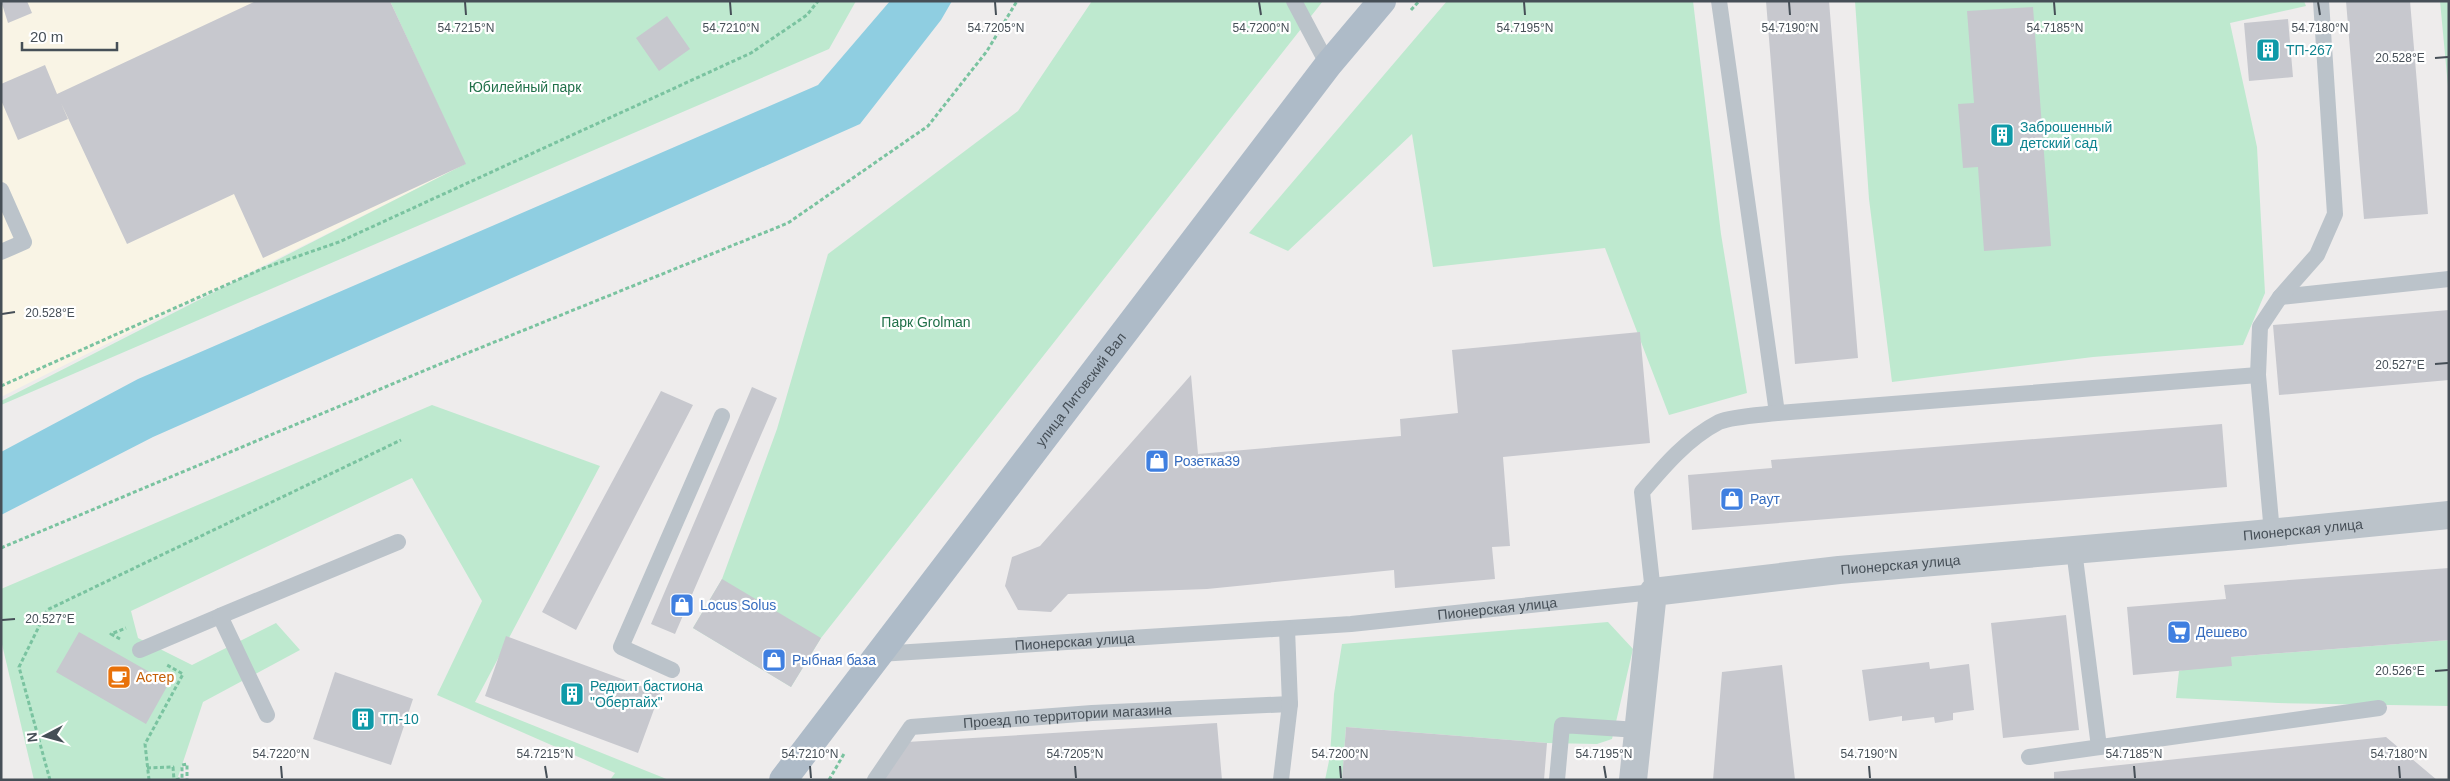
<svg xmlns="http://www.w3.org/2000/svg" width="2450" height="781" font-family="Helvetica,sans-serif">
  <rect width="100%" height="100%" fill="#eeecec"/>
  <!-- commercial -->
  <path fill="#f9f4e5" d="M1,1h389l76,163 -465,233z"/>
  <!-- green -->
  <path fill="#bee9cf" d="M390,1h466l-27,48 -828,356v-4l464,-237z
    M1092,1h231l-502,637 -30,49 -98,-59 29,-49 55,-150 51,-175 190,-143z
    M1447,1h246l28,233 26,159 -78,22 -64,-167 -172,19 -21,-133 -124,117 -39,-18z
    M1855,1h449l2,5 -76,17 27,124 8,146 -22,52 -150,12 -201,25 -23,-183z
    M2440,1h9v96z
    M432,405l168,61 -125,236 194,78h-59l5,-7 -178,-78 45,-94 -70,-123 -281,133 7,27 54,27 84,-42 24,27 -97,52 -26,78h-143l-33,-140v-51z
    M1608,622l25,27 -21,90 -15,5 -50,-1 -201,-16 -4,53h-17l5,-24 4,-62 8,-50z
    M2449,640v66l-171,-3 -102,-5 3,-27 52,-14z"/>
  <!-- water -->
  <path fill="#8fcee1" d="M890,1h62l-11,19 -81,104 -707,313 -152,78v-63l137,-73 680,-294z"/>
  <!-- building -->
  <path fill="#c7c8ce" d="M1,1h26l5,12 -24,10z
    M256,1h134l76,163 -203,94 -29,-64 -107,50 -66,-141 7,16 -50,21 -17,-40v-16l44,-19 12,29z
    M1766,1h63l29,357 -63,6z
    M2346,1h64l18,213 -64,5z
    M2033,7l18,239 -67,5 -6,-84 -15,1 -5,-64 16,-1 -7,-92z
    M667,16l23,33 -31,22 -23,-33z
    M2288,19l5,58 -44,4 -5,-58z
    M2449,310v70l-170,15 -6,-70z
    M1640,332l10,111 -147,14 7,89 -18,1 3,32 -100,9 -1,-18 -187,19 -139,5 -17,18 -33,-2 -13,-24 7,-29 28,-11 151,-171 7,79 203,-18 -1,-17 58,-6 -6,-63z
    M752,387l25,11 -102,236 -24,-10z
    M661,391l32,14 -117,225 -34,-18z
    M2222,424l5,63 -535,43 -4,-55 84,-7 -1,-8z
    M2449,568v72l-218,17 1,9 -99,9 -6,-68 99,-8 -2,-14z
    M722,579l99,59 -30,49 -98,-59z
    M2066,615l13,115 -76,8 -12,-115z
    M79,632l90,51 -23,41 -90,-52z
    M506,636l154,57 -22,60 -153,-57z
    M1929,662l1,7 39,-5 5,46 -21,3v7l-18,3 -1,-6 -32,4v-5l-33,5 -7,-51z
    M1782,665l13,115h-82l9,-108z
    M335,672l78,27 -22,66 -78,-26z
    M1217,723l5,57h-341l26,-38z
    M1346,727l201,16 -3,37h-202z
    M2386,737l51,43h-383v-8z"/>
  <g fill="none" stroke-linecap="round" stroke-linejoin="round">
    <!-- path -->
    <path stroke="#7ac3a0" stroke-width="3" stroke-dasharray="4 2.5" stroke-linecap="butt" d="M1411,10l8,-9
      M1,386l263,-118 75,-26 412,-189 56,-38 11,-14
      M1,548l432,-181 355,-144 140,-97 59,-75 30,-50
      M120,639l-9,-5 15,-6
      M147,768l26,-1 1,13
      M50,780l-31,-113 28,-57 354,-170
      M149,780l-4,-36 38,-70 -16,-9
      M176,780l6,-2v-13l5,-1v16
      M829,780l16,-28"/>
    <!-- lane -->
    <g stroke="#bbc3ca" stroke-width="16">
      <path d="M1294,1l34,64"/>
      <path d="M1719,1l58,412"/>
      <path d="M1,190l23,52 -23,10"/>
      <path d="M2280,297l169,-18"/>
      <path d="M2272,533l-14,-158 2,-48 20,-30 37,-42 18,-41 -14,-213"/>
      <path d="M2074,550l25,197"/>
      <path d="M140,650l80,-34"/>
      <path id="s1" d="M879,654l472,-30 302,-32 -11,-100c22,-26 46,-54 77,-70 14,-6 42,-7 58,-9l481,-38"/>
      <path d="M672,670l-51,-23 101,-231"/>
      <path d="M267,715l-47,-99 178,-74"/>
      <path d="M2029,757l350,-49"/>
      <path id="s2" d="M875,780l36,-53 181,-14 198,-9"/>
      <path d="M1281,780l9,-76 -3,-75"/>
      <path d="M1557,780l5,-55 76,5"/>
    </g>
    <!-- street -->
    <path stroke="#bbc3ca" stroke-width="28" id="s3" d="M1633,780l20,-188 186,-22 410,-35 200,-20"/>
    <!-- primary -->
    <path stroke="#aebbc8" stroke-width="28" id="s4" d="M783,780l545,-715 54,-64"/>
  </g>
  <!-- ticks -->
  <path fill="none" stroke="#464f57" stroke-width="2" d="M465,2l1,13M730,2l1,13M995,2l1,13M1259,2l2,13M1524,2l1,13M1789,2l1,13M2054,2l1,13M2318,2l2,13M2435,58l13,-1M2,314l13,-2M2435,364l13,-1M2,620l13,-1M2435,671l13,-1M281,766l1,12M545,766l2,12M810,766l1,12M1075,766l1,12M1340,766l1,12M1604,766l2,12M1869,766l1,12M2134,766l1,12M2399,766l1,12"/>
  <!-- icons -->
  <defs>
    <g id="building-square" transform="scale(1.25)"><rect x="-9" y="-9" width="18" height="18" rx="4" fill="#0f9aa8" stroke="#fff"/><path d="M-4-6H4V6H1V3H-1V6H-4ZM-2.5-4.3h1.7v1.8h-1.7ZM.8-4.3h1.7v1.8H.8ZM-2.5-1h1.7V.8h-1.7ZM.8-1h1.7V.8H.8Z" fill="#fff"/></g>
    <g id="shop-square" transform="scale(1.25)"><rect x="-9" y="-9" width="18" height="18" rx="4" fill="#3f7fe0" stroke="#fff"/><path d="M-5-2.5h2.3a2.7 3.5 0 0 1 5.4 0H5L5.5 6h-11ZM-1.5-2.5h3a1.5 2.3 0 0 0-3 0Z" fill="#fff"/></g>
    <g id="supermarket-square" transform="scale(1.25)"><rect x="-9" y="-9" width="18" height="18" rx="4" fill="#3f7fe0" stroke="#fff"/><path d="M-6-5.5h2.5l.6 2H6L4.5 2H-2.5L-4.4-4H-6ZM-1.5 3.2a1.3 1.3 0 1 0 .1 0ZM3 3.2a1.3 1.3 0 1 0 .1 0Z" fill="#fff"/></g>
    <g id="cafe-square" transform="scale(1.25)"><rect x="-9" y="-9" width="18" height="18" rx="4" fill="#e8710a" stroke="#fff"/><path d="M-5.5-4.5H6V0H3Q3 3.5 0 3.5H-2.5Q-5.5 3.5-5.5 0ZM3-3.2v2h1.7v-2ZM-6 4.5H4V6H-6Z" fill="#fff"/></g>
  </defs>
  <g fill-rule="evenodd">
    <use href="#building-square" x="2268" y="50"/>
    <use href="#building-square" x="2002" y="135"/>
    <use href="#shop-square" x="1157" y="461"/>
    <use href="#shop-square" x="1732" y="499"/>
    <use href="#shop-square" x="682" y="605"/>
    <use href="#supermarket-square" x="2179" y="632"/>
    <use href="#shop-square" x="774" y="660"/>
    <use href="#cafe-square" x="119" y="677"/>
    <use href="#building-square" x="572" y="694"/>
    <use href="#building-square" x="363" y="719"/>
  </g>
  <g text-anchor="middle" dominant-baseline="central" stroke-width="4.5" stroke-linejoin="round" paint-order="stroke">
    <!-- culture labels -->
    <g font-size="14" fill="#0d838f" stroke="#fff" text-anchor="start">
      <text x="2286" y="50">ТП-267</text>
      <text x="2020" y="127">Заброшенный<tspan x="2020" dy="16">детский сад</tspan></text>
      <text x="590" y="686">Редюит бастиона<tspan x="590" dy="16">"Обертайх"</tspan></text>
      <text x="380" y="719">ТП-10</text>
    </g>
    <!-- park labels -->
    <g font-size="14" fill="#207049" stroke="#fff">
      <text x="525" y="87">Юбилейный парк</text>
      <text x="926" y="322">Парк Grolman</text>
    </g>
    <!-- street labels -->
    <g font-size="14" fill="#464f57" stroke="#fff">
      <text stroke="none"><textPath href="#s4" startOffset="491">улица Литовский Вал</textPath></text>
      <text stroke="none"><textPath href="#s3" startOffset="842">Пионерская улица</textPath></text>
      <text stroke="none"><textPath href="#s3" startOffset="438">Пионерская улица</textPath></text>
      <text stroke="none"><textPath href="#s1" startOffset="620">Пионерская улица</textPath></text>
      <text stroke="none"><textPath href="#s1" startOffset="196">Пионерская улица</textPath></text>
      <text stroke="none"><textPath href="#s2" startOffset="221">Проезд по территории магазина</textPath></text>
    </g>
    <!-- shop labels -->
    <g font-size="14" fill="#366cbe" stroke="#fff" text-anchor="start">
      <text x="1174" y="461">Розетка39</text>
      <text x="1750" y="499">Раут</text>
      <text x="700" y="605">Locus Solus</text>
      <text x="2196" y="632">Дешево</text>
      <text x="792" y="660">Рыбная база</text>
    </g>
    <!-- food labels -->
    <g font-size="14" fill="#c56008" stroke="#fff" text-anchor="start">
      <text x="136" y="677">Астер</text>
    </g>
  </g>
  <g font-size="12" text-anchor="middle" fill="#464f57" stroke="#fff" stroke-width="4.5" stroke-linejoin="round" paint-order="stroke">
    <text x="466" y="32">54.7215°N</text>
    <text x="731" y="32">54.7210°N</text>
    <text x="996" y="32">54.7205°N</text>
    <text x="1261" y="32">54.7200°N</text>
    <text x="1525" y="32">54.7195°N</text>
    <text x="1790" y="32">54.7190°N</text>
    <text x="2055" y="32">54.7185°N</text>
    <text x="2320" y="32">54.7180°N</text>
    <text x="2400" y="62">20.528°E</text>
    <text x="50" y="317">20.528°E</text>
    <text x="2400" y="369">20.527°E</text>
    <text x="50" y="623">20.527°E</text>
    <text x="2400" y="675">20.526°E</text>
    <text x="281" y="758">54.7220°N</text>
    <text x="545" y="758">54.7215°N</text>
    <text x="810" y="758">54.7210°N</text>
    <text x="1075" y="758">54.7205°N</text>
    <text x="1340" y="758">54.7200°N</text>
    <text x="1604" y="758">54.7195°N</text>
    <text x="1869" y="758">54.7190°N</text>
    <text x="2134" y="758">54.7185°N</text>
    <text x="2399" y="758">54.7180°N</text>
  </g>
  <!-- border -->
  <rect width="2450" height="781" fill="none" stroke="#464f57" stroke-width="5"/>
  <!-- north arrow -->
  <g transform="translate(45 736) rotate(264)" stroke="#ffffff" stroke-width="4" paint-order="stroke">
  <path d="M0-4L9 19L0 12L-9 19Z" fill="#464f57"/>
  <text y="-8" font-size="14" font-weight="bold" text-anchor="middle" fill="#464f57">N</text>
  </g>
  <!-- scale -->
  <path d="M22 42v8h95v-8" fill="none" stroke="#464f57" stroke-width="2.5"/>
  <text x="30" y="42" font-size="15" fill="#464f57" stroke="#ffffff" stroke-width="4" paint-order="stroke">20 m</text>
</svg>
